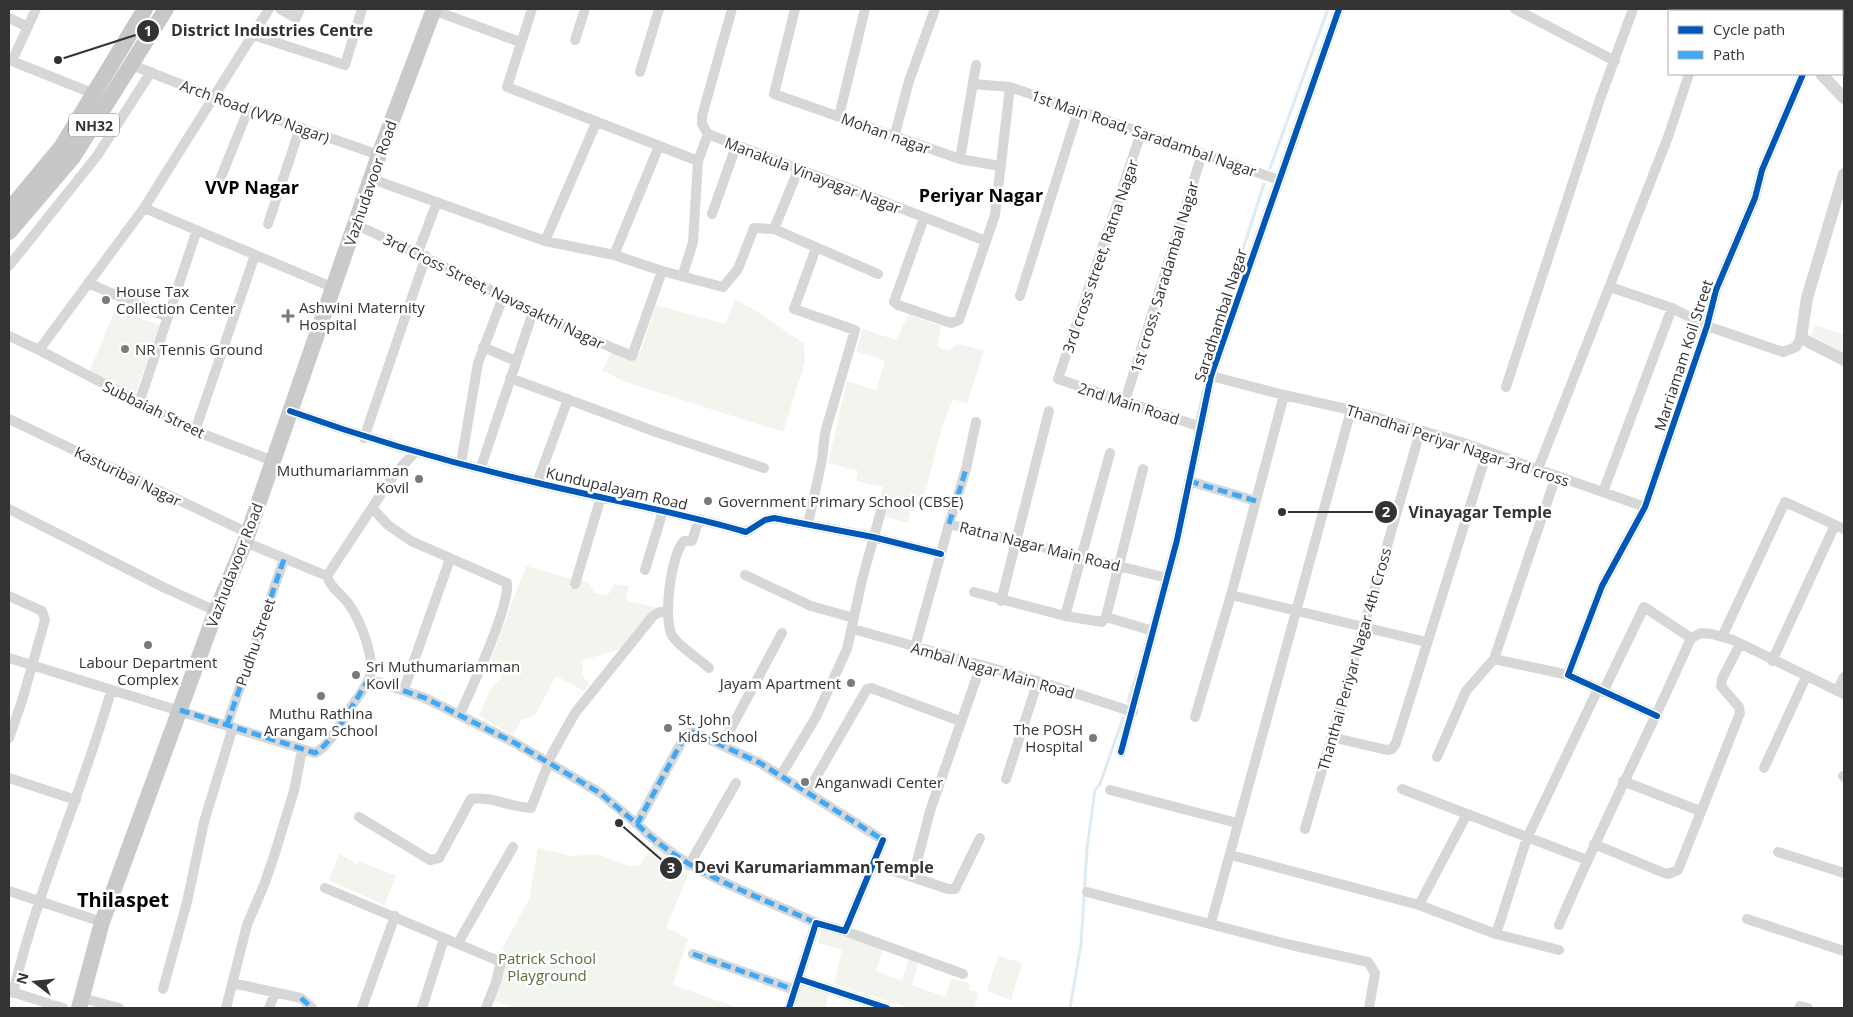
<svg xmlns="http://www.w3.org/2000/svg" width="1853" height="1017" font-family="'Open Sans',sans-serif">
  <rect width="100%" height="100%" fill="#fff"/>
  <!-- green -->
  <path fill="#f1f5ed" d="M735,299l26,15 43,30 1,18 -22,70 -157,-50 -24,-11 14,-28 24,10 16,-48 69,19z
    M115,310l45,15 -25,70 -46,-22z
    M910,312l5,5 26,9 -4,20 11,5 9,-7 27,6 -17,54 -14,-5 -10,24 -19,74 -6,1 -3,12h-4l-3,13 -31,-9 6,-27 -27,-6 2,-10 -30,-8 19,-82 29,9 9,-29 -29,-10 7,-22 33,11z
    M1815,325l29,10v19l-33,-19z
    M526,566l46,13 -3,8 7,2 5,-9c7,2 11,6 13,13l14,2 6,-11 15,2 -3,14 31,8 -32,40 -42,12 -1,15 7,9 -5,7 -28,-15 -21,39 -14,5 -8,16 -34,-21 12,-27 11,-10 -11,-19z
    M653,844l37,27 -24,56 22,12 -15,46 66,23h-226l-20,-8 13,-47 -4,-4 27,-50 9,-51 34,8 25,-2 32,12 11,-1z
    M339,853l19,12 1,-4 37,15 -12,29 -55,-25z
    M822,928l61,21 -7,22 26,10 7,-23 9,6 -6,21 33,12 7,-18 17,4v7l10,3 -5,15h-64l-76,-24 8,-34 -24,-7z
    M998,956l24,7 -11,37 -24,-9z
    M801,983l29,8 -5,17h-33z"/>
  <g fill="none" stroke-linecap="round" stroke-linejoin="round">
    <!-- stream -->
    <path stroke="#ddebf3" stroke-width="3" d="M1270,168l58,-159
      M1197,419l24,-102 43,-133
      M1128,701l9,-28
      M1070,1008l11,-64 6,-96 8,-58 5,-6 23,-66"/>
    <!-- minor -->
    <path stroke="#d7d7d7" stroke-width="10" d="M36,9l-24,52 85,34
      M280,9l16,9 4,-9
      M532,9l-25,78 191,74
      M732,9l-30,107v8l6,10 278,107
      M795,9l-21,85 186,65 40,7
      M1515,9l100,52
      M433,10l87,32
      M9,18l19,9
      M253,35l92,30 17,-56
      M575,40l10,-31
      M132,65l83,33 164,57
      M640,72l19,-63
      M973,84l37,3 269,93
      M839,116l26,-107
      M1141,133l-83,246 143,48
      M894,138l15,-57 26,-72
      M960,159l16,-94
      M372,179l173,62 69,14 48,16 61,16 15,-18 16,-41 20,1 25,-61
      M219,182l29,-72
      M144,208l190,80
      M712,214l24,-68
      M924,218l-30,84 4,3 53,18 8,-3 36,-105 15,-128
      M268,224l32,-96
      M356,225c94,41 181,93 276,131l30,-85
      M774,229l104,45
      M545,241l51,-118
      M418,252l19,-50
      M614,255l45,-109
      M9,266l88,-110 54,-84
      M683,274l10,-32 5,-81 10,-27
      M88,283l79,34
      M1610,287l62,21 35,18 76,26 13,-5 5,-9
      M1020,296l58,-185
      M9,336l30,14 105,-142 125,-199
      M483,347l33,14
      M39,350l156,81 78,30
      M1211,376l73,19 67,15 110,32 184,65
      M510,378l146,54 108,36
      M1506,387l94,-288 33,-90
      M1125,401l77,-247
      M139,403l58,-173
      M290,411c81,29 164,53 248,72 70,17 140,29 208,49l19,-12 9,-2 99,19 68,17
      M9,419l239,114
      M195,431l60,-176
      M364,438l62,-182
      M461,463l17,-100 25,-66
      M481,467l52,-155
      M1538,469l130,-332 21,-63
      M1189,481l67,20
      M537,483l31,-84
      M1603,492l69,-184
      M372,508l16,17 23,16 96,42c3,24 -36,106 -47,131
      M9,509l156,79 51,23
      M699,519l-7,22h-8c-13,12 -22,81 -11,96 9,12 25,21 36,31
      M808,524l14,-64 3,-27 30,-103 -61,-21 22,-61
      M949,524l17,-55 10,-47
      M645,570l18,-59
      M745,575l66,31 43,12
      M327,576l66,-100 22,-24
      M575,584l26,-87
      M974,592l91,24 37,6 4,-5 37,-148
      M1231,595l195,47
      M9,596l33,15 3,9 -23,81 -13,37
      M1001,601l48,-190
      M1065,616l45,-163
      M1106,617l47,14
      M853,629l185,52 95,31
      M1722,637l63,-135 59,27
      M915,647l34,-123 218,54
      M9,658l306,95c14,-7 25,-28 33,-42 7,-10 16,-21 21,-32 8,-20 -10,-61 -21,-76 -8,-10 -18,-16 -21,-27l-82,-34
      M1494,659l74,16
      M1772,661l63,-136
      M369,679l56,19 90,45 85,50 37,31 49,-90 7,-2 67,31 123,77 -38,91 -29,-8 -27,85
      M404,689l46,-130
      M1837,691l7,-14
      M1603,692l41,-85 47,31 10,-5 11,1 21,6 111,54
      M1657,716l-89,-41 34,-89 43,-79 62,-181 9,-36 39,-92 7,-28 41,-96
      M1195,717l36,-122 53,-200
      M227,725l57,-166
      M1331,737l56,13 5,-1 4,-6 91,-291
      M722,745l60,-112
      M1121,752l56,-212 34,-164 128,-367
      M1437,757l29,-66 28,-32 62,-183
      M1764,768l42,-91
      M781,775l35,-58 31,-68 15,-69 22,-80
      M1843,776l1,1
      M9,778l67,22
      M1006,779l32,-98
      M1623,781l77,30
      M1402,789l185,71
      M1110,790l127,33
      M807,793l60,-104 4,-1 89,33
      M359,817l71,43 9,-2 32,-59c21,-3 38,8 60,9l21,-54 23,-41 78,-97 7,-4 8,-1
      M637,824c50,50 117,70 179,99
      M1305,829l115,-397
      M1594,844l70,29 4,1 10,-4 62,-157 -1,-6 -18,-21 1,-7 18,-35
      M1778,852l66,21
      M1231,855l188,50 48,-91
      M873,864l75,25h7l25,-51
      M689,865l47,-82
      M913,877l17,-66 51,-146
      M325,888l176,74 -5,20 -10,26
      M9,891l93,31
      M1087,892l204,53 77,17 7,11 -6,35
      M1419,905l77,29 63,16
      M1747,919l97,32
      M1211,923l140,-513
      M1559,925c41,-97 90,-191 132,-287
      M845,931l118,43
      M1496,934l31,-96 71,-149
      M458,943l55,-96
      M693,954l102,36
      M799,979l88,29
      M232,983l69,15 11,10
      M163,989l24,-87 17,-80 29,-95
      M9,991l54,17
      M13,993c24,-103 69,-200 98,-302
      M82,998l37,10
      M1800,1006l8,2
      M226,1008l21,-83 17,-40 10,-29 20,-65 8,-41
      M269,1008l6,-15
      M362,1008l33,-92
      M422,1008l22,-69"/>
    <!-- tertiary -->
    <path stroke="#d7d7d7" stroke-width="12" d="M1821,74l23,24
      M1844,174l-37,124 -6,40 43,22"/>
    <!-- primary -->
    <path stroke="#cacaca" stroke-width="16" d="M79,1008l23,-86 114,-311 29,-69 134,-387 55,-146"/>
    <!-- trunk -->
    <path stroke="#c7c7c7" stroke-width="16" d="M1704,9l5,2
      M1752,9l8,2
      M1842,31h2
      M1842,46l2,1
      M9,210l53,-64 83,-137
      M9,232l64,-75 93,-148"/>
    <!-- quiet -->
    <path stroke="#3fa9f5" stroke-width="5" stroke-dasharray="10 5" stroke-linecap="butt" d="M1189,481l67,20
      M949,524l17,-55
      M180,710l135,43c17,-9 42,-56 54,-74l56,19 90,45 85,50 37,31 49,-90 7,-2 67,31 123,77
      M227,725l57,-166
      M637,824c50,50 117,70 179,99
      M693,954l102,36
      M301,998l11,10"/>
    <!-- cycleway casing -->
    <g stroke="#fff" stroke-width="9">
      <path id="cycleway" d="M290,411c81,29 164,53 248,72 70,17 140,29 208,49l19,-12 9,-2 99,19 68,17
        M1657,716l-89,-41 34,-89 43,-79 62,-181 9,-36 39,-92 7,-28 41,-96
        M1121,752l56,-212 34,-164 128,-367
        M799,979l88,29
        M789,1008l27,-85 29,8 38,-91"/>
    </g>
    <!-- cycleway -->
    <use href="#cycleway" stroke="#0057b8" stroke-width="6"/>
  </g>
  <!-- markers -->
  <g fill="#7a7a7a" stroke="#fff" stroke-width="2">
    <circle cx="106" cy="300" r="5"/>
    <path d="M285.5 308.5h5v5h5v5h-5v5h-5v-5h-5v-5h5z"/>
    <circle cx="125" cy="349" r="5"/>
    <circle cx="419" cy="479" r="5"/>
    <circle cx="708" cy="501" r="5"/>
    <circle cx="148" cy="645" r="5"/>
    <circle cx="356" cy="675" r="5"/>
    <circle cx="851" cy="683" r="5"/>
    <circle cx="321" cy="696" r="5"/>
    <circle cx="668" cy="728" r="5"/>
    <circle cx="1093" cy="738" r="5"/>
    <circle cx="805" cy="782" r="5"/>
  </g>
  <g text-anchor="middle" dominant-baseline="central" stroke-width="5" stroke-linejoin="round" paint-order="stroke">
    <!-- shield labels -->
    <rect fill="#fff" stroke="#707070" stroke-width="1" x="69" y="113.5" width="50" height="23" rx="4"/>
    <g font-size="14" font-weight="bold" fill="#333">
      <text x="94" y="125">NH32</text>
    </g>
    <!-- street labels -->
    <g font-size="15" fill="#333" stroke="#fff">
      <text transform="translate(255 111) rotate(20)">Arch Road (VVP Nagar)</text>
      <text transform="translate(886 133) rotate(20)">Mohan nagar</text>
      <text transform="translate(1144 133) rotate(19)">1st Main Road, Saradambal Nagar</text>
      <text transform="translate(813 175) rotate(21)">Manakula Vinayagar Nagar</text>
      <text transform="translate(370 183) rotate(-71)">Vazhudavoor Road</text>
      <text transform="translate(1100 256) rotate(-71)">3rd cross street, Ratna Nagar</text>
      <text transform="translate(1164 277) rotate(-73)">1st cross, Saradambal Nagar</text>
      <text transform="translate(494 291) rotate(26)">3rd Cross Street, Navasakthi Nagar</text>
      <text transform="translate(1220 315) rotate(-72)">Saradhambal Nagar</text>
      <text transform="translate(1683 355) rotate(-72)">Marriamam Koil Street</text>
      <text transform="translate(1129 403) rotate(18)">2nd Main Road</text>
      <text transform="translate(154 409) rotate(26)">Subbaiah Street</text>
      <text transform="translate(1458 445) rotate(18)">Thandhai Periyar Nagar 3rd cross</text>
      <text transform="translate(128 476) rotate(26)">Kasturibai Nagar</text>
      <text transform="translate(617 488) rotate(13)">Kundupalayam Road</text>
      <text transform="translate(1040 546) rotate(14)">Ratna Nagar Main Road</text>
      <text transform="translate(234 565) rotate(-69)">Vazhudavoor Road</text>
      <text transform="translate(255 642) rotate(-71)">Pudhu Street</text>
      <text transform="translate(1354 659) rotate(-74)">Thanthai Periyar Nagar 4th Cross</text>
      <text transform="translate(993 670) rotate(16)">Ambal Nagar Main Road</text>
    </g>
    <!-- poi labels -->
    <g font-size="15" fill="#333" stroke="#fff" text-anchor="start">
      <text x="116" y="291">House Tax<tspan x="116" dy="17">Collection Center</tspan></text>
      <text x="299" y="307">Ashwini Maternity<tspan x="299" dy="17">Hospital</tspan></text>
      <text x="135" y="349">NR Tennis Ground</text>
      <text x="409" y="470" text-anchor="end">Muthumariamman<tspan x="409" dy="17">Kovil</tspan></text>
      <text x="718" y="501">Government Primary School (CBSE)</text>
      <text x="148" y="662" text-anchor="middle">Labour Department<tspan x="148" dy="17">Complex</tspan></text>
      <text x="366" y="666">Sri Muthumariamman<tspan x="366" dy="17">Kovil</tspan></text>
      <text x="841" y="683" text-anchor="end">Jayam Apartment</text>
      <text x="321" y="713" text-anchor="middle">Muthu Rathina<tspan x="321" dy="17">Arangam School</tspan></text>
      <text x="678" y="719">St. John<tspan x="678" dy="17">Kids School</tspan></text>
      <text x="1083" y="729" text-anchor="end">The POSH<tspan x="1083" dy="17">Hospital</tspan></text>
      <text x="815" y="782">Anganwadi Center</text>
    </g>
    <!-- park labels -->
    <g font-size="15" fill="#56703f" stroke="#fff">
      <text x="547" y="958">Patrick School<tspan x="547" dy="17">Playground</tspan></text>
    </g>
    <!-- quarter labels -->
    <g font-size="18" font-weight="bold" fill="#000" stroke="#fff">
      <text x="252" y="187">VVP Nagar</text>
      <text x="981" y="195">Periyar Nagar</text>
    </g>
    <!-- district labels -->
    <g font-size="20" font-weight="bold" fill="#000" stroke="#fff">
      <text x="123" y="899">Thilaspet</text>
    </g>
  </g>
  <!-- callouts -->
  <path fill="none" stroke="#333" stroke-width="2" d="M58 60L148 31M1282 512L1386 512M619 823L671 868"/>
  <g fill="#333" stroke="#fff" stroke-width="2">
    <circle cx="58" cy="60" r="5"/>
    <circle cx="1282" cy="512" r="5"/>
    <circle cx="619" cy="823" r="5"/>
    <circle cx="148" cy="31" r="12"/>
    <circle cx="1386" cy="512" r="12"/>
    <circle cx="671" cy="868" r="12"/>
  </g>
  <g font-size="15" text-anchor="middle" font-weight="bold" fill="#fff">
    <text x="148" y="36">1</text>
    <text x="1386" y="517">2</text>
    <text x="671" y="873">3</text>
  </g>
  <g font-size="16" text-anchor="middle" font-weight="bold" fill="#333" stroke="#fff" stroke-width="5" stroke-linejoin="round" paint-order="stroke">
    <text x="272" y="36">District Industries Centre</text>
    <text x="1480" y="518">Vinayagar Temple</text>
    <text x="814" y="873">Devi Karumariamman Temple</text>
  </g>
  <!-- border -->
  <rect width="1853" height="1017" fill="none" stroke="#333333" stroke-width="20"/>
  <!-- legend -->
  <rect x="1668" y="10" width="175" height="65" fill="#ffffff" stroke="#adadad"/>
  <rect x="1678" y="26" width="25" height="8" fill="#0057b8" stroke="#adadad"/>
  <text x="1713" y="35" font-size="15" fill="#333333">Cycle path</text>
  <rect x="1678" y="51" width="25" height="8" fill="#3fa9f5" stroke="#adadad"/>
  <text x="1713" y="60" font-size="15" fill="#333333">Path</text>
  <!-- north arrow -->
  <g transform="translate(35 982) rotate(286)" stroke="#ffffff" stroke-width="4" paint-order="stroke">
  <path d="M0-4L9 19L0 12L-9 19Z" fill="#333333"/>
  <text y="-8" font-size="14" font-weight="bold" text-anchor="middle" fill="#333333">N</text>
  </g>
</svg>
